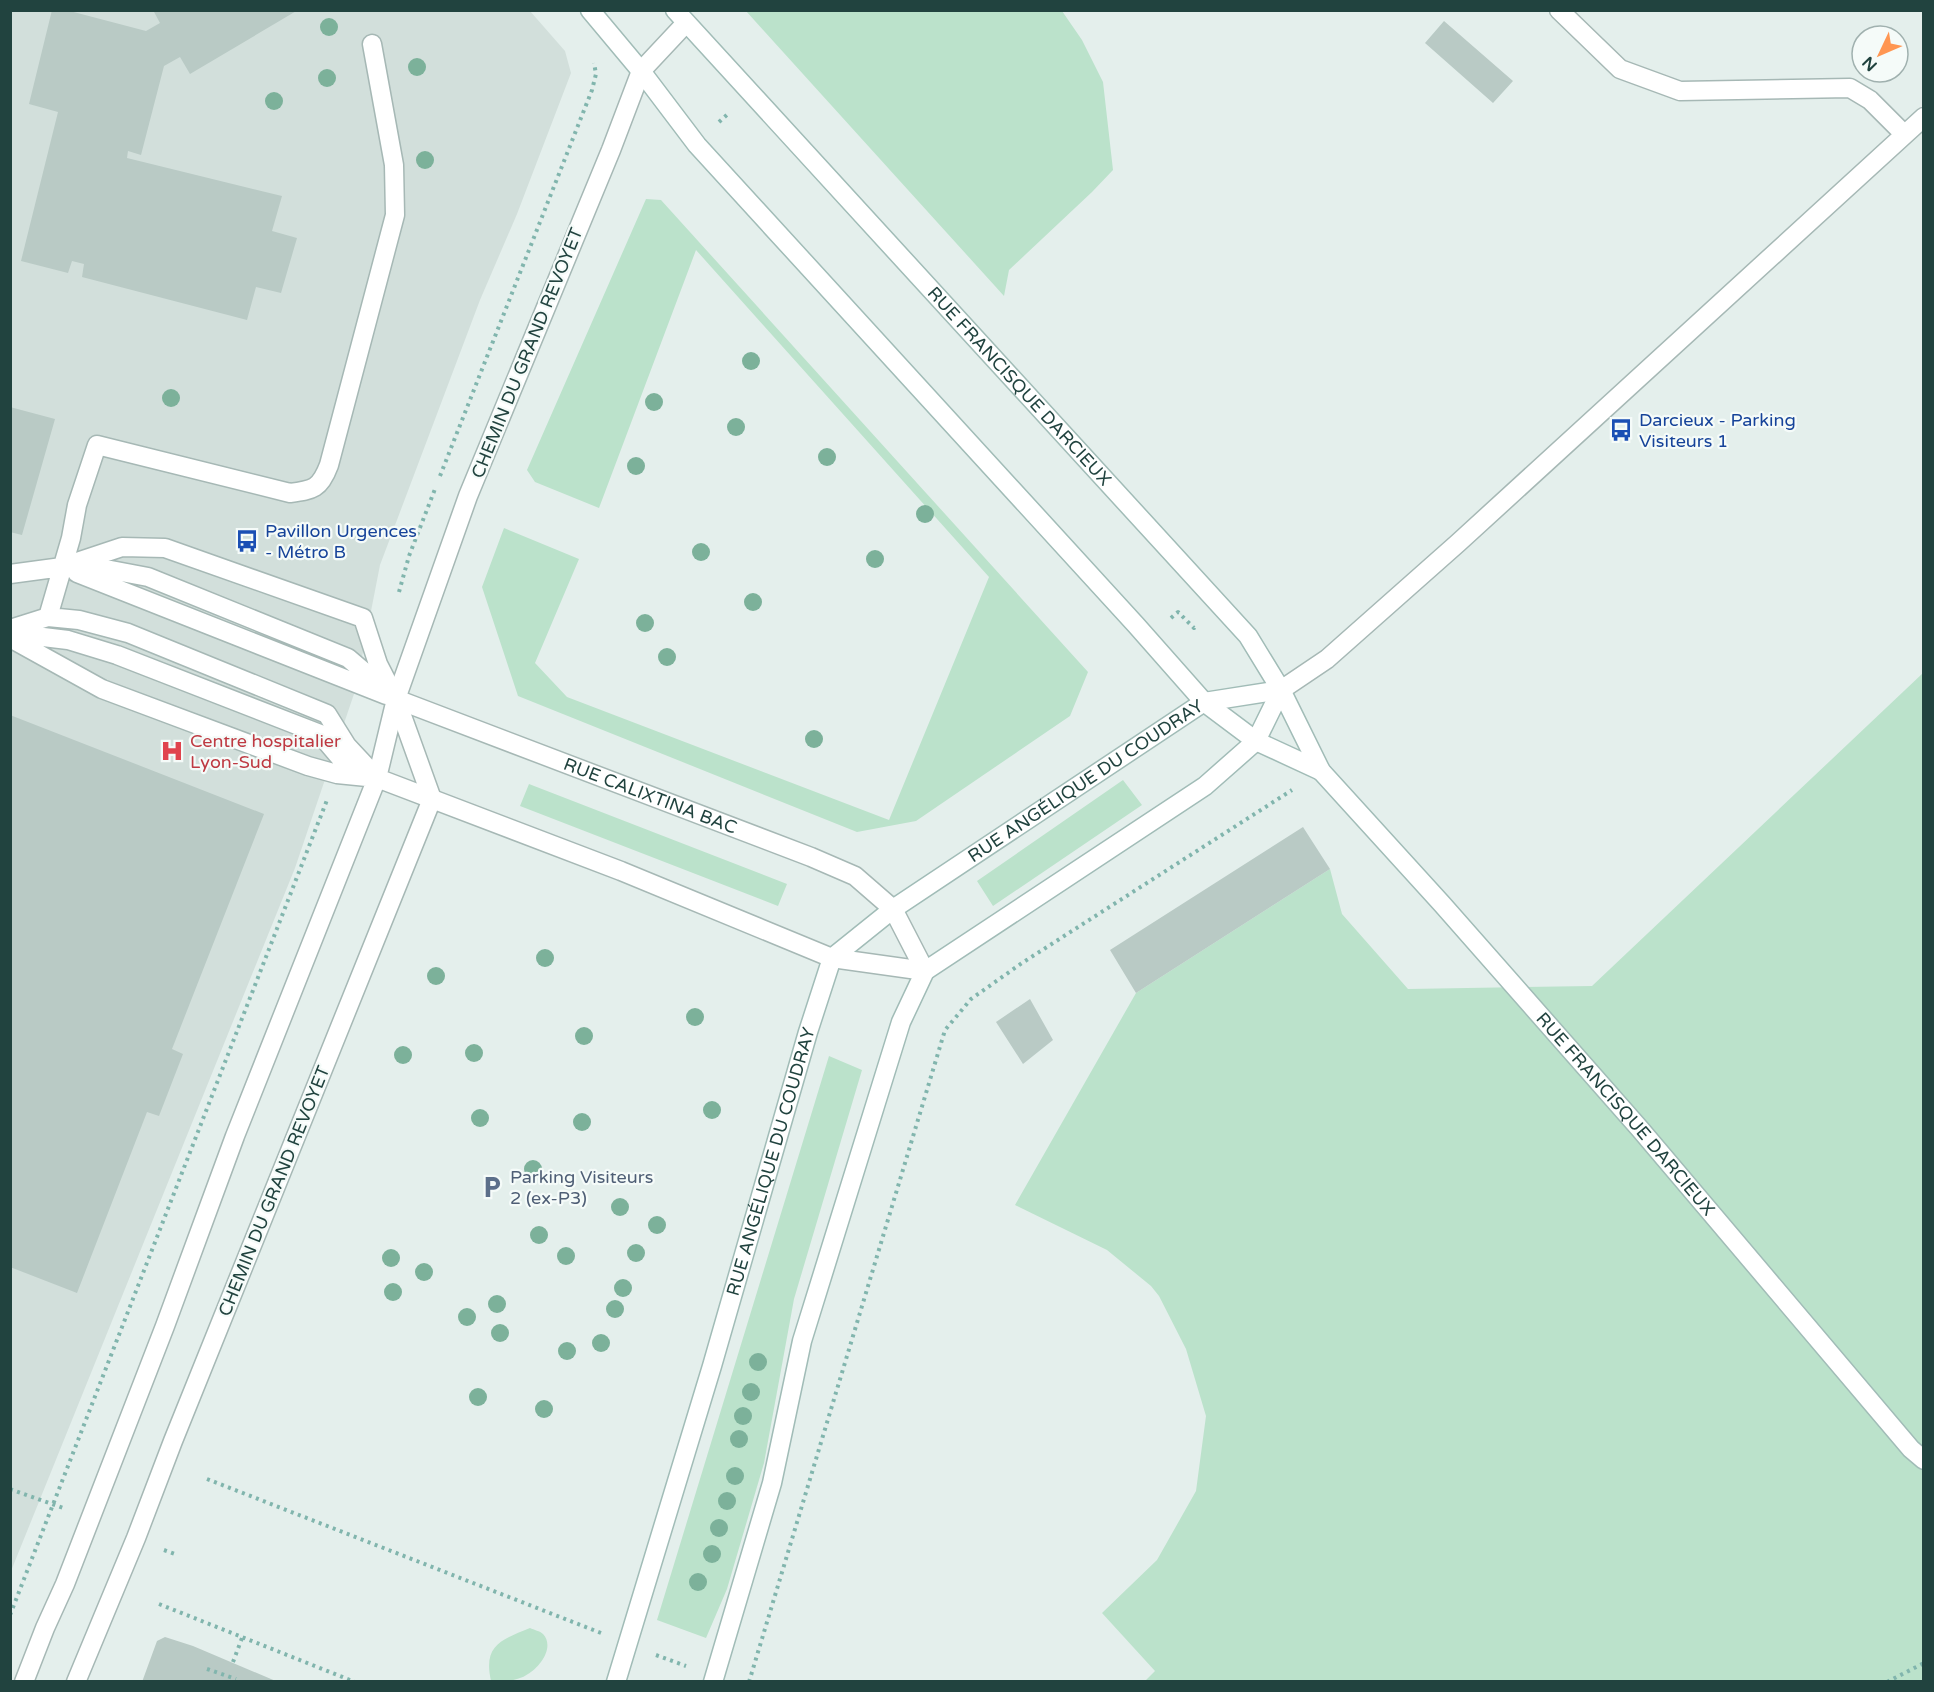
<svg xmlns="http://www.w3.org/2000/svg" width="1934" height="1692" font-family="'Varela Round',sans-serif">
  <rect width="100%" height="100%" fill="#e4efec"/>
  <!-- built -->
  <path fill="#d2dfdb" d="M11,11h519l35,40 6,22 -54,141 -37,86 -100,265 -24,123 -61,180 -284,703z"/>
  <!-- green -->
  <path fill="#bbe2cb" d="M746,11h316l20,29 21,42 10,88 -21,22 -83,78 -5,26z
    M646,199l15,1 427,472 -18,44 -154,105 -59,11 -339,-136 -36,-109 22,-59 75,31 -44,104 32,34 322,123 100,-243 -293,-327 -97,258 -64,-26 -8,-12z
    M1923,673v1008h-778l10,-10 -53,-58 55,-53 39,-69 10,-75 -20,-67 -27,-53 -8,-10 -44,-36 -92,-45 121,-212 194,-124 12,45 66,75 184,-3z
    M1123,780l19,25 -149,101 -16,-25z
    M529,784l258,100 -9,22 -258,-100z
    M829,1056l33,14 -68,229 -30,164 -37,126 -21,49 -49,-18z
    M530,1628c4,2 10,3 13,6 12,13 -3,33 -15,40 -10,7 -24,8 -37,7 -8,-36 10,-41 39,-53z"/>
  <!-- building -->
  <path fill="#b9cac5" d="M52,10h14l80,21 14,-8 -7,-13h145l-108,64 -10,-17 -16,9 -23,89 -13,-4 -1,7 155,38 -10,35 25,7 -16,55 -25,-6 -9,33 -165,-43 2,-13 -12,-3 -4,12 -47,-12 37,-149 -29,-8z
    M1444,21l69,60 -20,22 -68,-60z
    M10,407l45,12 -33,116 -12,-3z
    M10,715l254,99 -92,235 11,5 -24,62 -12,-4 -70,181 -67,-26z
    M1303,827l27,42 -194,124 -26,-43z
    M1030,999l23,41 -30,24 -27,-42z
    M165,1637l28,9 85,36h-136l15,-41z"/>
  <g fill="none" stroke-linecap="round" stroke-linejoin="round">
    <!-- lane casing -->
    <g stroke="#a6b8b5" stroke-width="21">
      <path id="lane" d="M1559,10l61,59 60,22 170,-3 20,12 34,34
        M73,568l38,2 37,7 200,81 40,34
        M77,573l309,122
        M10,574l52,-7 60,-20 43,1 198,70 15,46 18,35 36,100 -259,642 -37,97 -60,144
        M48,617l23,-79 6,-33 20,-60 193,48c23,-3 30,-4 39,-28l66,-250 -1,-50 -22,-121
        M10,629l38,-12 31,3 49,13 199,81 20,32 30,32
        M10,633l58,7 49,15 203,79 22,26 15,7
        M10,638l92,51 206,77 29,8 30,3
        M1281,690l46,-31 131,-116 466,-426
        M24,1682l21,-54 20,-44 100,-258 70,-190 142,-358"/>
    </g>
    <!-- street casing -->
    <g stroke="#a6b8b5" stroke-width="21">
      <g id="street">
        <path d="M686,23l-45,48 -30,79 -143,346 -72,203 -19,79 244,93 211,87 93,13"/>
        <path id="s1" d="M396,699l415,158 44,19 38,33 32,62"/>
      </g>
    </g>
    <!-- secondary casing -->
    <g stroke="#a1bcb7" stroke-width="21">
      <g id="secondary">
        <path d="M590,10l51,61 56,74 439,480 68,77 52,39 65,30"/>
        <path id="s2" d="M675,10l573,626 33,54 40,81 121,133 198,225 271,320 13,11"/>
        <path id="s3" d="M616,1682l96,-316 96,-334 24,-74 61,-49 311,-207 77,-12"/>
        <path d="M713,1682l59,-199 30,-142 99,-319 24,-51 280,-185 51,-45 25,-51"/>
      </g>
    </g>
    <!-- path -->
    <path stroke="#81b5ad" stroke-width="4" stroke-dasharray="3 4.5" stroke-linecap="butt" d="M719,122l11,-10
      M440,476l152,-386 4,-16 -2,-11
      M399,592l10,-36 26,-67
      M1171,618l7,-6 16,16 3,-2
      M207,1479l394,154
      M10,1489l53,19
      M164,1550l14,5
      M159,1604l196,78
      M10,1615l317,-815
      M656,1655l30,11
      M233,1662l9,-24
      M207,1669l29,10
      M749,1682l196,-652 26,-31 51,-36 270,-173
      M1887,1682l37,-19"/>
    <!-- lane -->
    <use href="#lane" stroke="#fff" stroke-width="18"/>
    <!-- street -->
    <use href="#street" stroke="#fff" stroke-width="18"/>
    <!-- secondary -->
    <use href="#secondary" stroke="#fff" stroke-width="18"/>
  </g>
  <!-- trees -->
  <g fill="#7cb19a">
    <circle cx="329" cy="27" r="9"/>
    <circle cx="417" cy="67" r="9"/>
    <circle cx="327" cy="78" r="9"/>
    <circle cx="274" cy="101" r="9"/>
    <circle cx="425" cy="160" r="9"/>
    <circle cx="751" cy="361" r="9"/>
    <circle cx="171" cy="398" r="9"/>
    <circle cx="654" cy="402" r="9"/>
    <circle cx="736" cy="427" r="9"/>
    <circle cx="827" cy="457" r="9"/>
    <circle cx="636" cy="466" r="9"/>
    <circle cx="925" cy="514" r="9"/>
    <circle cx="701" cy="552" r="9"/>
    <circle cx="875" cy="559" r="9"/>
    <circle cx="753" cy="602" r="9"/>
    <circle cx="645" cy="623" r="9"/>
    <circle cx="667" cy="657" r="9"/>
    <circle cx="814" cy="739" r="9"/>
    <circle cx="545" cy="958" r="9"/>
    <circle cx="436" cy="976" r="9"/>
    <circle cx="695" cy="1017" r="9"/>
    <circle cx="584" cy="1036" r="9"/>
    <circle cx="474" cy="1053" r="9"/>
    <circle cx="403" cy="1055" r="9"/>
    <circle cx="712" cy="1110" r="9"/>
    <circle cx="480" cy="1118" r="9"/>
    <circle cx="582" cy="1122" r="9"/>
    <circle cx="533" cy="1169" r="9"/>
    <circle cx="620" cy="1207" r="9"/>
    <circle cx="657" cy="1225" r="9"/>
    <circle cx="539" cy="1235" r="9"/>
    <circle cx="636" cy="1253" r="9"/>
    <circle cx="566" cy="1256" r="9"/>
    <circle cx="391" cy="1258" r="9"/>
    <circle cx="424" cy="1272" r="9"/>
    <circle cx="623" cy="1288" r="9"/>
    <circle cx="393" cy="1292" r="9"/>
    <circle cx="497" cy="1304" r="9"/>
    <circle cx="615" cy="1309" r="9"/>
    <circle cx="467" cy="1317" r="9"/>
    <circle cx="500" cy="1333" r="9"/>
    <circle cx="601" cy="1343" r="9"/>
    <circle cx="567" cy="1351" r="9"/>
    <circle cx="758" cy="1362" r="9"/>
    <circle cx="751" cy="1392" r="9"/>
    <circle cx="478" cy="1397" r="9"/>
    <circle cx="544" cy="1409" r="9"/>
    <circle cx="743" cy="1416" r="9"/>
    <circle cx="739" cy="1439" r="9"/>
    <circle cx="735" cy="1476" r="9"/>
    <circle cx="727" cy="1501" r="9"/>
    <circle cx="719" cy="1528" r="9"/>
    <circle cx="712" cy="1554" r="9"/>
    <circle cx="698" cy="1582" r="9"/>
  </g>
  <!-- icons -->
  <defs>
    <g id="bus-bare" transform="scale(1.8)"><path d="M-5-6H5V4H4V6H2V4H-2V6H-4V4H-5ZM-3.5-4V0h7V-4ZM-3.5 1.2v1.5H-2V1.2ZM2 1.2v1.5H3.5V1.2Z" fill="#1a4fb4" stroke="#f5fbf9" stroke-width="2.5" paint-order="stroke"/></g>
    <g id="hospital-bare" transform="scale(1.8)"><path d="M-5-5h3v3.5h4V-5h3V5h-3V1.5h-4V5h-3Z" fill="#e0444e" stroke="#f5fbf9" stroke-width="2.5" paint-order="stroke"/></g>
    <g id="parking-bare" transform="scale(1.8)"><path d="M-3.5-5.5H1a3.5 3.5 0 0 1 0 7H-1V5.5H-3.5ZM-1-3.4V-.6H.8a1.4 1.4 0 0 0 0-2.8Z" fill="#5c6f8a" stroke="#f5fbf9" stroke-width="2.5" paint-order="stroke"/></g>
  </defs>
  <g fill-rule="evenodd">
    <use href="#bus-bare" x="1621" y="430"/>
    <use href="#bus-bare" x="247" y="541"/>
    <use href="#hospital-bare" x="172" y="751"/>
    <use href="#parking-bare" x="492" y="1187"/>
  </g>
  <g text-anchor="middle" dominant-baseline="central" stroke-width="4.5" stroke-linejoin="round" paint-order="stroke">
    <!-- street labels -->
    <g font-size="18" fill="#21433f" stroke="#f5fbf9">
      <text transform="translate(527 353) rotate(-68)">CHEMIN DU GRAND REVOYET</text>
      <text stroke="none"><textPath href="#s2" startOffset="510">RUE FRANCISQUE DARCIEUX</textPath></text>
      <text stroke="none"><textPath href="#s3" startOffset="1065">RUE ANGÉLIQUE DU COUDRAY</textPath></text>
      <text stroke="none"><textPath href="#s1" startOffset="272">RUE CALIXTINA BAC</textPath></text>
      <text stroke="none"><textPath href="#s2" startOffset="1461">RUE FRANCISQUE DARCIEUX</textPath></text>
      <text stroke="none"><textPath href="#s3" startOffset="543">RUE ANGÉLIQUE DU COUDRAY</textPath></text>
      <text transform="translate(274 1191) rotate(-68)">CHEMIN DU GRAND REVOYET</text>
    </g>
    <!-- transit labels -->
    <g font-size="18" fill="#164399" stroke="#f5fbf9" text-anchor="start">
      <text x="1639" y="420">Darcieux - Parking<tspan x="1639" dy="21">Visiteurs 1</tspan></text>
      <text x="265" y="531">Pavillon Urgences<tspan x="265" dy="21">- Métro B</tspan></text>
    </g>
    <!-- health labels -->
    <g font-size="18" fill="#be3a42" stroke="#f5fbf9" text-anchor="start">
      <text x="190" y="741">Centre hospitalier<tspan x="190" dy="21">Lyon-Sud</tspan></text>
    </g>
    <!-- service labels -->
    <g font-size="18" fill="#4e5e75" stroke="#f5fbf9" text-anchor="start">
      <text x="510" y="1177">Parking Visiteurs<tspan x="510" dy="21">2 (ex-P3)</tspan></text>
    </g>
  </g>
  <!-- border -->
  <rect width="1934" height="1692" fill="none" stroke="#21433f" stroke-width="24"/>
  <!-- north arrow -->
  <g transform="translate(1880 54) rotate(226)"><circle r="28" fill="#f5fbf9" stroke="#a0b1af" stroke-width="1.5"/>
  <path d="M0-4.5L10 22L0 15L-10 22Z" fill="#ff9652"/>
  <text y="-9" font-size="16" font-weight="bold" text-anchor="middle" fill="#21433f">N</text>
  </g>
</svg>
